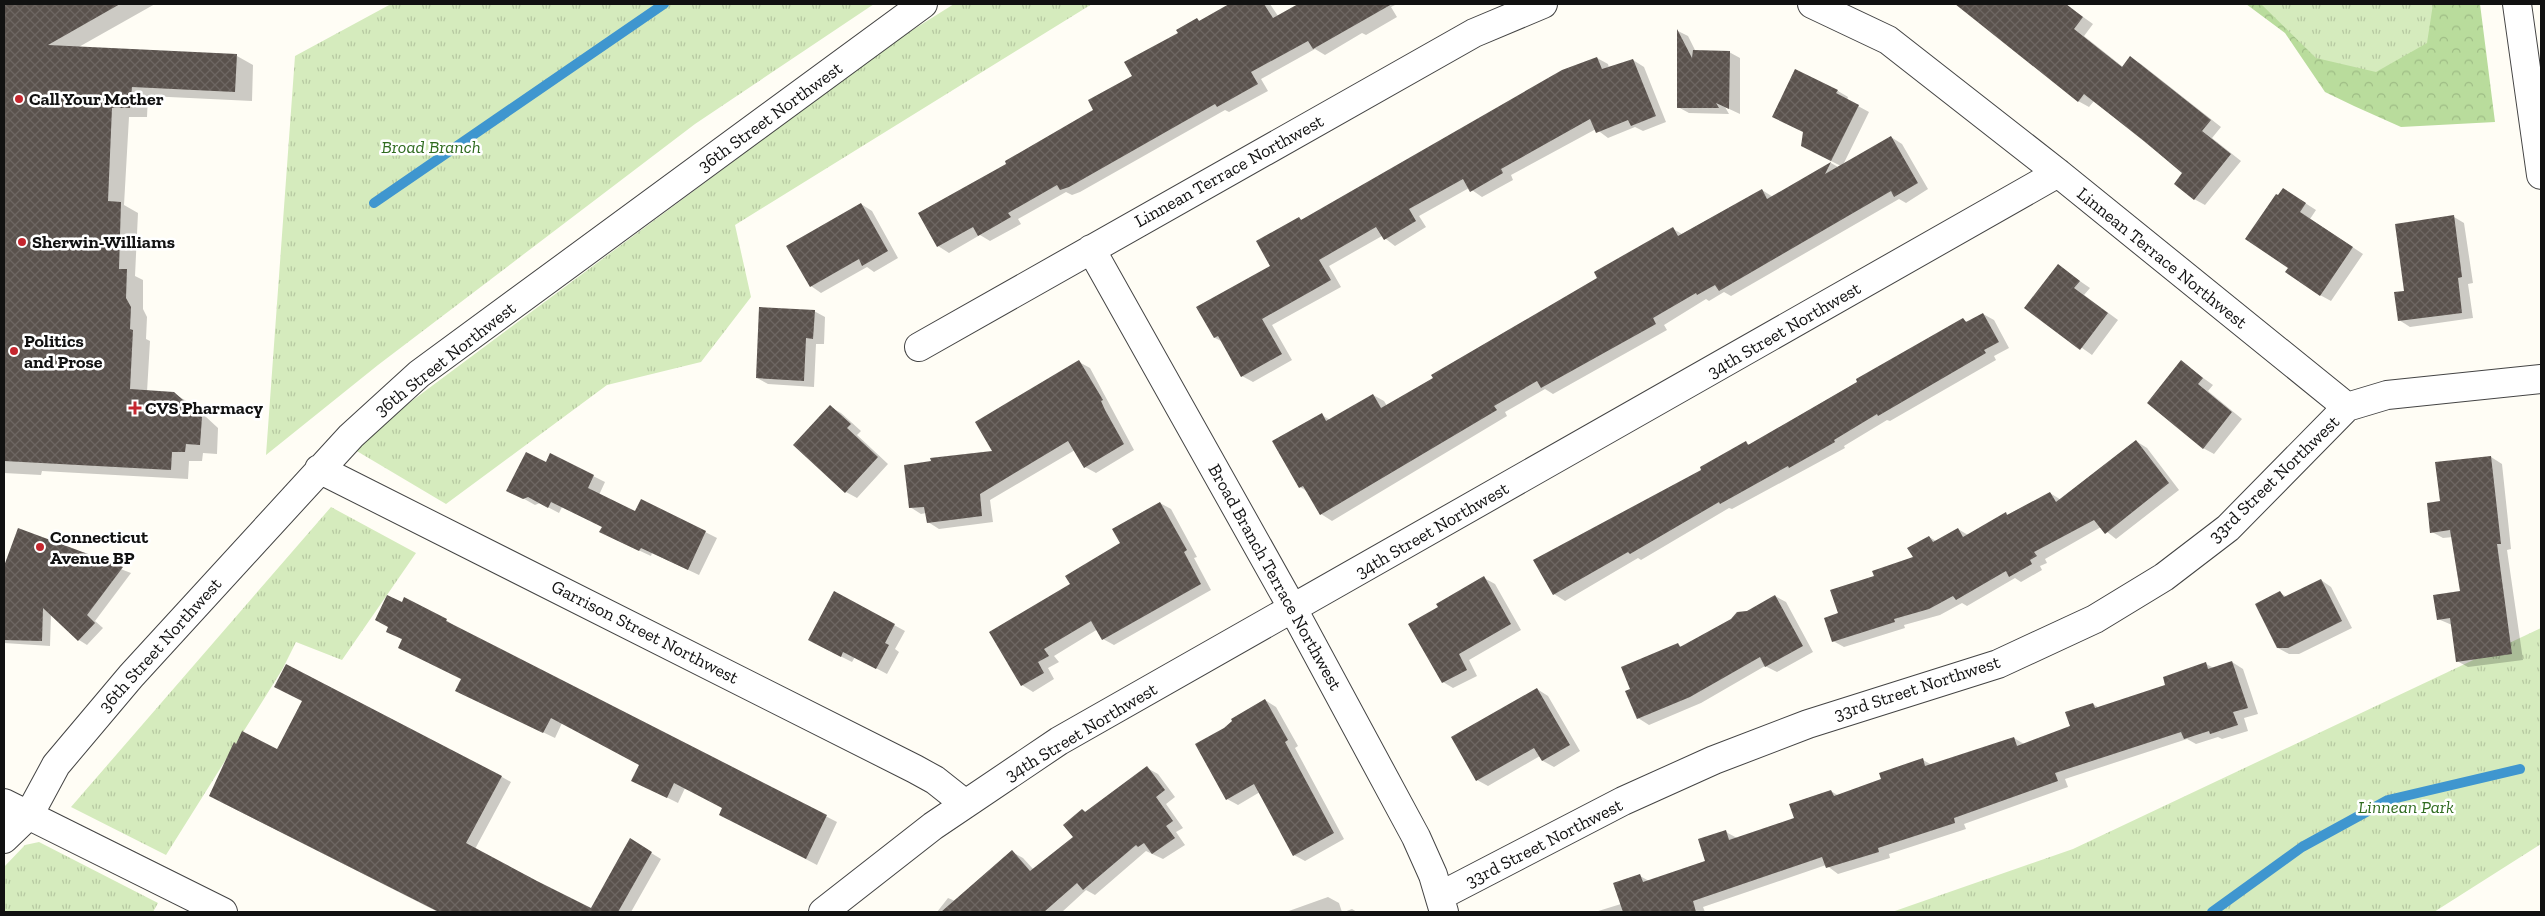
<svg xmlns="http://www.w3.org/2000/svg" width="2545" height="916" font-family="'Zilla Slab',serif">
  <defs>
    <pattern id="forest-crowns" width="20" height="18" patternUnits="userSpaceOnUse" patternTransform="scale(1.25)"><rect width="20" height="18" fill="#b9dc9c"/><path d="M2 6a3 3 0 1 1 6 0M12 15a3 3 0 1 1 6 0" fill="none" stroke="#9ebc85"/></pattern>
    <pattern id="park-tufts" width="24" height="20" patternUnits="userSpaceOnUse" patternTransform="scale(1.25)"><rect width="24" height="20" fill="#d5ebbd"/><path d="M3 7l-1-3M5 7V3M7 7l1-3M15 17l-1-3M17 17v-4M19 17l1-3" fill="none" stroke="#b6c8a1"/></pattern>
    <pattern id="building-cross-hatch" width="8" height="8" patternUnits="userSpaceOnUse" patternTransform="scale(1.25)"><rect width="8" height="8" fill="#5a524d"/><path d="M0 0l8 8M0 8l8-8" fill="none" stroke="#6d6662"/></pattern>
  </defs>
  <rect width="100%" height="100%" fill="#fffdf5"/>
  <!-- forest -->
  <path fill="url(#forest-crowns)" d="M2246,4h234l15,118 -94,5 -47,-21 -29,-14 -40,-59z"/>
  <!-- park -->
  <path fill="url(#park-tufts)" d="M391,4h483l-179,120 -317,241 -112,90 29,-399z
    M954,4h138l-357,221 16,72 -50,65 -94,23 -161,119 -96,-57 545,-406z
    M2261,4h172l-6,39 -51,29 -60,-14z
    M331,507l85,46 -74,107 -46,-18 -14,28 -116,185 -95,-48z
    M2541,628v216l-107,68h-542l181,-63z
    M39,842l119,61 -5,9h-149v-45l21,-22z"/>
  <!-- shadow -->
  <path fill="#0003" d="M6,4h149l-78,44 160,8 16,9 -1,36 -104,-5 -1,21h-18l-5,88 14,8 -3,63 8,4v29l4,8 -1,22 4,2 -3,51 27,2 18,10 26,24 -1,26 -14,-1 -1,8h-13l-1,18 -146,-8 -1,4 -37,-2v-436z
    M1232,4h38l8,12 22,-12h97l-6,3 6,10 -31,18 -4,-2 -37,22 -10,-6 -54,30 7,12 -39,21 -4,-2 -145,82 -8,3 -6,-3 -48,27 3,5 -31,17 -10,-6 -31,18 -11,-7 70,-82 87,-53 84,-78 18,-14 3,2z
    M1957,4h93l6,4 3,-4h6l28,20 -9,12 39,31 8,-9 10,6 80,63 -9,11 29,23 -36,44 -11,-6 -11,-26 -89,-72 -5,6 -11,-6z
    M1678,31l10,5 8,16h33l11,6v56l-15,-7 4,7 -40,-1 -11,-6z
    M1597,58l11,6 1,4 24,-8 11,7 22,55 -23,9 -8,-4 -27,11 -12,-9 -85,46 2,5 -31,17 -13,-9 -50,28 7,11 -31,19 -13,-10 -53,30 12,21 -69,38 20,35 -39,22 -11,-6 -19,-34 -8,-4 -17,-31 74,-41 27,-48 3,2z
    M1796,70l42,21 10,6 -1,3 22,12 -26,53 48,-28 11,7 26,45 -22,14 -7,-4 -168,97 -7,-4 -15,9 -3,-2 -42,26 3,5 -114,64 -8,-5 -40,23 2,4 -175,105 -11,-7 -13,-22 -8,-5 22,-72 8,5 43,-25 11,6 3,5 212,-127 74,-50 9,5 80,-44 11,7 58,-34 7,4 3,-1 -28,-14 -9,-20z
    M2294,196l22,14 -6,9 53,35 -32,47 -11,-6 -31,-27z
    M861,204l11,7 26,47 -24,14 -7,-5 -46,26 -10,-7z
    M2454,217l10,6 9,60 -5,1 5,34 -63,9 -11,-7 7,-28z
    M2058,266l32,22 -6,7 34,25 -26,35 -66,-47z
    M814,311l11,6 -1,27h-8l-2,43 -46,-3 -11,-6z
    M1983,314l11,6 15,28 -15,8 2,4 -106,61 -3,-1 -43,26 1,2 -113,61 -3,-1 -88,52 -3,-2 -73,43 -11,-7 149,-124 43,-27 4,2 213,-125 5,2z
    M1079,362l11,6 44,82 -38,23 -11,-6 -10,-17 -85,50 3,22 -54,7 -11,-7 -2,-9 -5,1 -11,-7 84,-55z
    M2181,362l32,23 -5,6 34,28 -28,35 -11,-6z
    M830,407l11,6 20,18 -4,4 31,29 -31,34 -11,-6z
    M2136,441l11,7 32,42 -63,49 -15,-12 -56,32 2,4 -7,3 2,4 -21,12 -6,-4 -48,28 -5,-3 -22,12 -36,10 1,3 -61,19 -11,-6 6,-27 37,-37 38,-19 15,-21 7,4 22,-12 10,6 82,-42 11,7z
    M551,455l54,27 -6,13 36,17 7,-12 75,38 -18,37 -47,-22 -1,3 -39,-18 -9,-11 -41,-20 -3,6 -19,-10 -5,2 -16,-9 28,-33z
    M2491,457l11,7 9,85 -4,1 16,110 -55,7 -11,-6 -5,-36 -14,-6 23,-27 -8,-55 -10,1 -11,-6 9,-30z
    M1160,503l11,6 26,48 -3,1 17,32 -97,55 -11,-6 -5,-10 -44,27 5,6 -11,6 6,11 -21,13 -11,-7 -32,-53 82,-47 50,-42z
    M19,530l112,43 -36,48 8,7 -16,17 -8,-5 -28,-26 -1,32 -46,-3v-73z
    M1484,578l11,6 26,46 -52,30 8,16 -24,12 -10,-6 -4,-75z
    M2321,580l10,7 21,41 -53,26h-10l-11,-6 2,-55 7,4z
    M1775,596l11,6 27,50 -36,20 -12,-6 -64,37 -52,22 -11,-7 -7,-28 47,-45 5,2z
    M446,620l10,7 381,195 -20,43 -86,-45 -7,-12 -39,-20 -7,15 -34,-17 -3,-21 -79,-42 -7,15 -88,-42 -5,-17 -64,-42z
    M894,625l11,6 -10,18 4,3 -12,22 -32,-17 -3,5 -32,-16z
    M2232,662l11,7 15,45 -14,4 4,13 -26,8 -4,-2 -22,7 -9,-5 -122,40 3,8 -104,37 2,5 -77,25 1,4 -52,16 -12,-9 -123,42 2,5h-110l26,-8 19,-28 9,5 58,-19 19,-30 11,6 58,-19 36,-28 8,5 44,-16 40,-20 9,5 82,-27 10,6 48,-17 21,-23 6,4 68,-23 39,-21 8,4z
    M1537,689l11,7 32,55 -26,16 -11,-6 -3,-5 -52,30 -11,-6z
    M1265,700l11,7 22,39 -3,2 49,91 -39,22 -11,-6 -34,-63 -22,13 -11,-6 -2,-70z
    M278,751l224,26 9,5 -36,67 116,61 39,-70 31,19 -30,53h-193l-217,-110z
    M1147,768l11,6 17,23 -9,7 17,24 -7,4 9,13 -22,14 -17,-8 -51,44 -9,-5 -24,22h-125l11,-14 7,3 57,-49 11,6 11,12 41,-33 8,-27 3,2z
    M1328,897l11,6 3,9h-56z
    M1352,909l5,3h-13z"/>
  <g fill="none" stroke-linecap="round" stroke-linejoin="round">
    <!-- stream -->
    <path stroke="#3f96cf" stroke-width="10" d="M374,203l290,-199
      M2212,912l90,-65 86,-47 132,-31"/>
  </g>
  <!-- building -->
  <path fill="url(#building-cross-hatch)" d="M5,4h115l-72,41 189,9 -2,38 -103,-5 -2,21h-18l-4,93 13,1 -2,67h8l-1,29 5,9 -1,22 3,1 -3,59 44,3 28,25 -2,28 -14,-1 -1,8h-13l-1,18 -167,-9z
    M1229,4h35l9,14 25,-14h94l-79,45 -5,-8 -57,31 7,12 -41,23 -2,-3 -146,83 -9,3 -3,-5 -49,28 3,4 -33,19 -5,-9 -36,20 -19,-34 88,-49 -1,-3 88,-51 -5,-10 44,-24 -8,-14 54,-29 -2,-3 21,-12 2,3z
    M1955,4h111l17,13 -9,12 48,38 8,-11 81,64 -9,11 29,23 -37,46 -20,-16 8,-11 -38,-32 -60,-47 -6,8z
    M1677,29l15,29 1,-8 37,1 -1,58 -13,-6 3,5h-42z
    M1597,57l5,12 31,-10 23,57 -25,10 -3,-6 -32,13 -6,-14 -89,50 2,4 -33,19 -7,-13 -54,30 7,12 -32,19 -8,-13 -57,33 12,20 -69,39 20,35 -41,23 -23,-41 -4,2 -18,-31 74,-41 -14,-25 43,-24 2,3 261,-150z
    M1795,69l43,21 -2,3 23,12 -28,56 -30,-15 2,-14 -31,-15z
    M1891,136l27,47 -24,14 -3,-6 -172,100 -4,-6 -18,10 -1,-2 -43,25 3,6 -115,64 -4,-7 -43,25 3,4 -177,105 -17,-29 -4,2 -27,-47 50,-28 4,8 47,-27 8,14 52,-30 -2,-3 166,-97 -3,-6 79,-45 5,9 84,-47 5,10 64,-37 -6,12z
    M2283,188l23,15 -6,9 53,35 -33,49 -35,-24 3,-4 -43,-29 31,-45 2,1z
    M861,203l27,48 -26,15 -3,-7 -49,28 -24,-41z
    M2454,215l8,62 -4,1 4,35 -64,8 -4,-29 10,-1 -9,-67z
    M2058,264l22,17 -6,7 34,25 -28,37 -56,-42z
    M759,307l56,3 -2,29 -7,-1 -2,43 -48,-3z
    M1983,313l16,29 -15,8 2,3 -108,63 -1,-2 -43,26 1,2 -46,26 -1,-2 -68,38 -1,-2 -89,52 -2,-2 -75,43 -20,-35 168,-90 -1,-3 46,-26 2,4 109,-63 -1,-3 107,-61 3,4z
    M1079,360l24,40 -2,1 4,9 19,34 -40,24 -16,-27 -88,53 2,22 -55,7 -3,-16 -15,1 -5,-43 27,-4 -1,-3 62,-7 -17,-29z
    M2181,360l22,18 -5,6 34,28 -29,37 -56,-46z
    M830,405l21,19 -4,4 31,29 -33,36 -52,-48z
    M2136,440l33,43 -64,51 -11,-14 -60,32 3,4 -7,4 2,4 -23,13 -3,-6 -50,29 -3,-4 -24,13 -35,10 1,3 -63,20 -8,-24 14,-5 -8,-23 44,-14 -2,-5 41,-14 -6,-9 22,-12 4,6 25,-14 5,9 43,-25 1,3 43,-23 6,10z
    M526,452l20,10 4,-9 44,22 -6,13 47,23 6,-12 65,32 -18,39 -47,-22 -2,3 -40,-19 3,-5 -51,-25 -3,6 -20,-11 -5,2 -17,-8z
    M2491,456l10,88h-4l15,110 -56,8 -6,-44 -13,2 -4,-25 27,-4 -10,-61 -20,3 -3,-30 13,-2 -5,-39z
    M1160,502l27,48 -3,2 17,32 -99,56 -11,-19 -47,28 5,7 -11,6 6,11 -23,13 -32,-54 81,-48 -5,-8 55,-33 -8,-14z
    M18,528l105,39 -36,48 8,8 -17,18 -35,-33 -1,33 -38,-1v-74z
    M1484,576l27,48 -52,30 8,16 -25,13 -34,-59 30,-17 -2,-3z
    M2321,579l21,42 -54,27h-11l-22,-44 25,-13 4,6z
    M834,591l61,33 -10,19 4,2 -13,24 -33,-17 -2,5 -33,-17z
    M387,595l15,7 2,-5 43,22 -1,2 381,194 -21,44 -87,-44 3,-7 -48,-25 -7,15 -36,-17 8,-16 -88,-47 -8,15 -88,-42 6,-12 -63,-31 4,-9 -16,-7 2,-5 -13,-7z
    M1775,595l28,51 -38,21 -5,-10 -70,40 -53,22 -12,-28 5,-2 -9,-22 57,-24 2,4 51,-28 6,-7 10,-1z
    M2232,661l16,47 -15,4 5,13 -28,9 -1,-3 -25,8 -3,-7 -126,41 3,8 -104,37 1,5 -77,25 1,4 -53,16 -4,-11 -129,44 3,11h-73l-10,-29 27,-9 3,8 62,-21 -7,-22 28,-9 3,10 65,-22 -5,-14 42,-14 3,6 47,-17 -2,-6 44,-15 2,8 89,-29 3,9 53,-20 -5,-14 28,-9 2,5 70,-23 -2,-8 43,-15 2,7z
    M286,664l216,112 -36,67 71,38 54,27 39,-70 22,14 -34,60h-179l-230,-116 25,-54 2,2 6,-13 35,18 25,-48 -28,-14z
    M1537,688l33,57 -28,16 -8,-13 -58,33 -25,-44z
    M1265,699l23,41 -3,2 49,91 -41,23 -39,-72 -28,16 -31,-56 29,-16 8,-7 -1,-2z
    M1147,766l18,24 -9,7 17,24 -7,5 9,12 -23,16 -8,-11 -6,4 -2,-2 -53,45 -6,-7 -33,29h-103l71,-62 18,21 43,-34 -10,-12 19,-16 3,3z"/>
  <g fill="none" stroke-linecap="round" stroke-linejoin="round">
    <!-- street casing -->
    <g stroke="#444" stroke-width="30">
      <path id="street" d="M1812,4l76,36 170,133 289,234 40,-12 154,-16
        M2517,4l24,171
        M1091,249l202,360 123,228 17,38 11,37
        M919,347l555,-314 69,-29
        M319,469l596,300 20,11 29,23
        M4,803l219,109
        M4,839l25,-24 27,-50 75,-89 220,-240 68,-62 504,-370
        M1440,896l183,-95 91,-41 94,-36 190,-60 97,-45 69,-42 64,-49 119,-121
        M823,912l110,-86 126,-85 999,-568"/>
    </g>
    <!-- street -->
    <use href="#street" stroke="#fff" stroke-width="28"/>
  </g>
  <!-- markers -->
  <g fill="#c4262e" stroke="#fff" stroke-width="2">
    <circle cx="19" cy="99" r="5"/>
    <circle cx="22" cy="242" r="5"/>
    <circle cx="14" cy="351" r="5"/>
    <path d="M132.5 400.5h5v5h5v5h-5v5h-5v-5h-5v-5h5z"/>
    <circle cx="40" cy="547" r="5"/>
  </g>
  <g text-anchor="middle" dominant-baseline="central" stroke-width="5" stroke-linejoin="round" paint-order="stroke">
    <!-- poi labels -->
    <g font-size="18" font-weight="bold" fill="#111" stroke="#fff" text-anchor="start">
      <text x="29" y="99">Call Your Mother</text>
      <text x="32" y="242">Sherwin-Williams</text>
      <text x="24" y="341">Politics<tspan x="24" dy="21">and Prose</tspan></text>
      <text x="145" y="408">CVS Pharmacy</text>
      <text x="50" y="537">Connecticut<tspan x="50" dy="21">Avenue BP</tspan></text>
    </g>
    <!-- street labels -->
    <g font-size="18" fill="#111" stroke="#fff">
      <text transform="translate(770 117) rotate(-36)">36th Street Northwest</text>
      <text transform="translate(1229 171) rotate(-29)">Linnean Terrace Northwest</text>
      <text transform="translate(2162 258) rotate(39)">Linnean Terrace Northwest</text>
      <text transform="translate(1784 330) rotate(-30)">34th Street Northwest</text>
      <text transform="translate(445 359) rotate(-38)">36th Street Northwest</text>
      <text transform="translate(2274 479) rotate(-44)">33rd Street Northwest</text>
      <text transform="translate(1432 530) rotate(-30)">34th Street Northwest</text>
      <text transform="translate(1275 577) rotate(61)">Broad Branch Terrace Northwest</text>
      <text transform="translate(645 632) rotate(27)">Garrison Street Northwest</text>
      <text transform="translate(160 645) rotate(-48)">36th Street Northwest</text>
      <text transform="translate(1917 688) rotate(-18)">33rd Street Northwest</text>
      <text transform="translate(1081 732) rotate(-31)">34th Street Northwest</text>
      <text transform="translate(1544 843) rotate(-27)">33rd Street Northwest</text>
    </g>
    <!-- park labels -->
    <g font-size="18" font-style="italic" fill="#2f6b1f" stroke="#fff">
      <text x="431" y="147">Broad Branch</text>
      <text x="2406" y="807">Linnean Park</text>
    </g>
  </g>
  <!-- border -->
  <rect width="2545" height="916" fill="none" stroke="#111111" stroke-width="10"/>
</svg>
